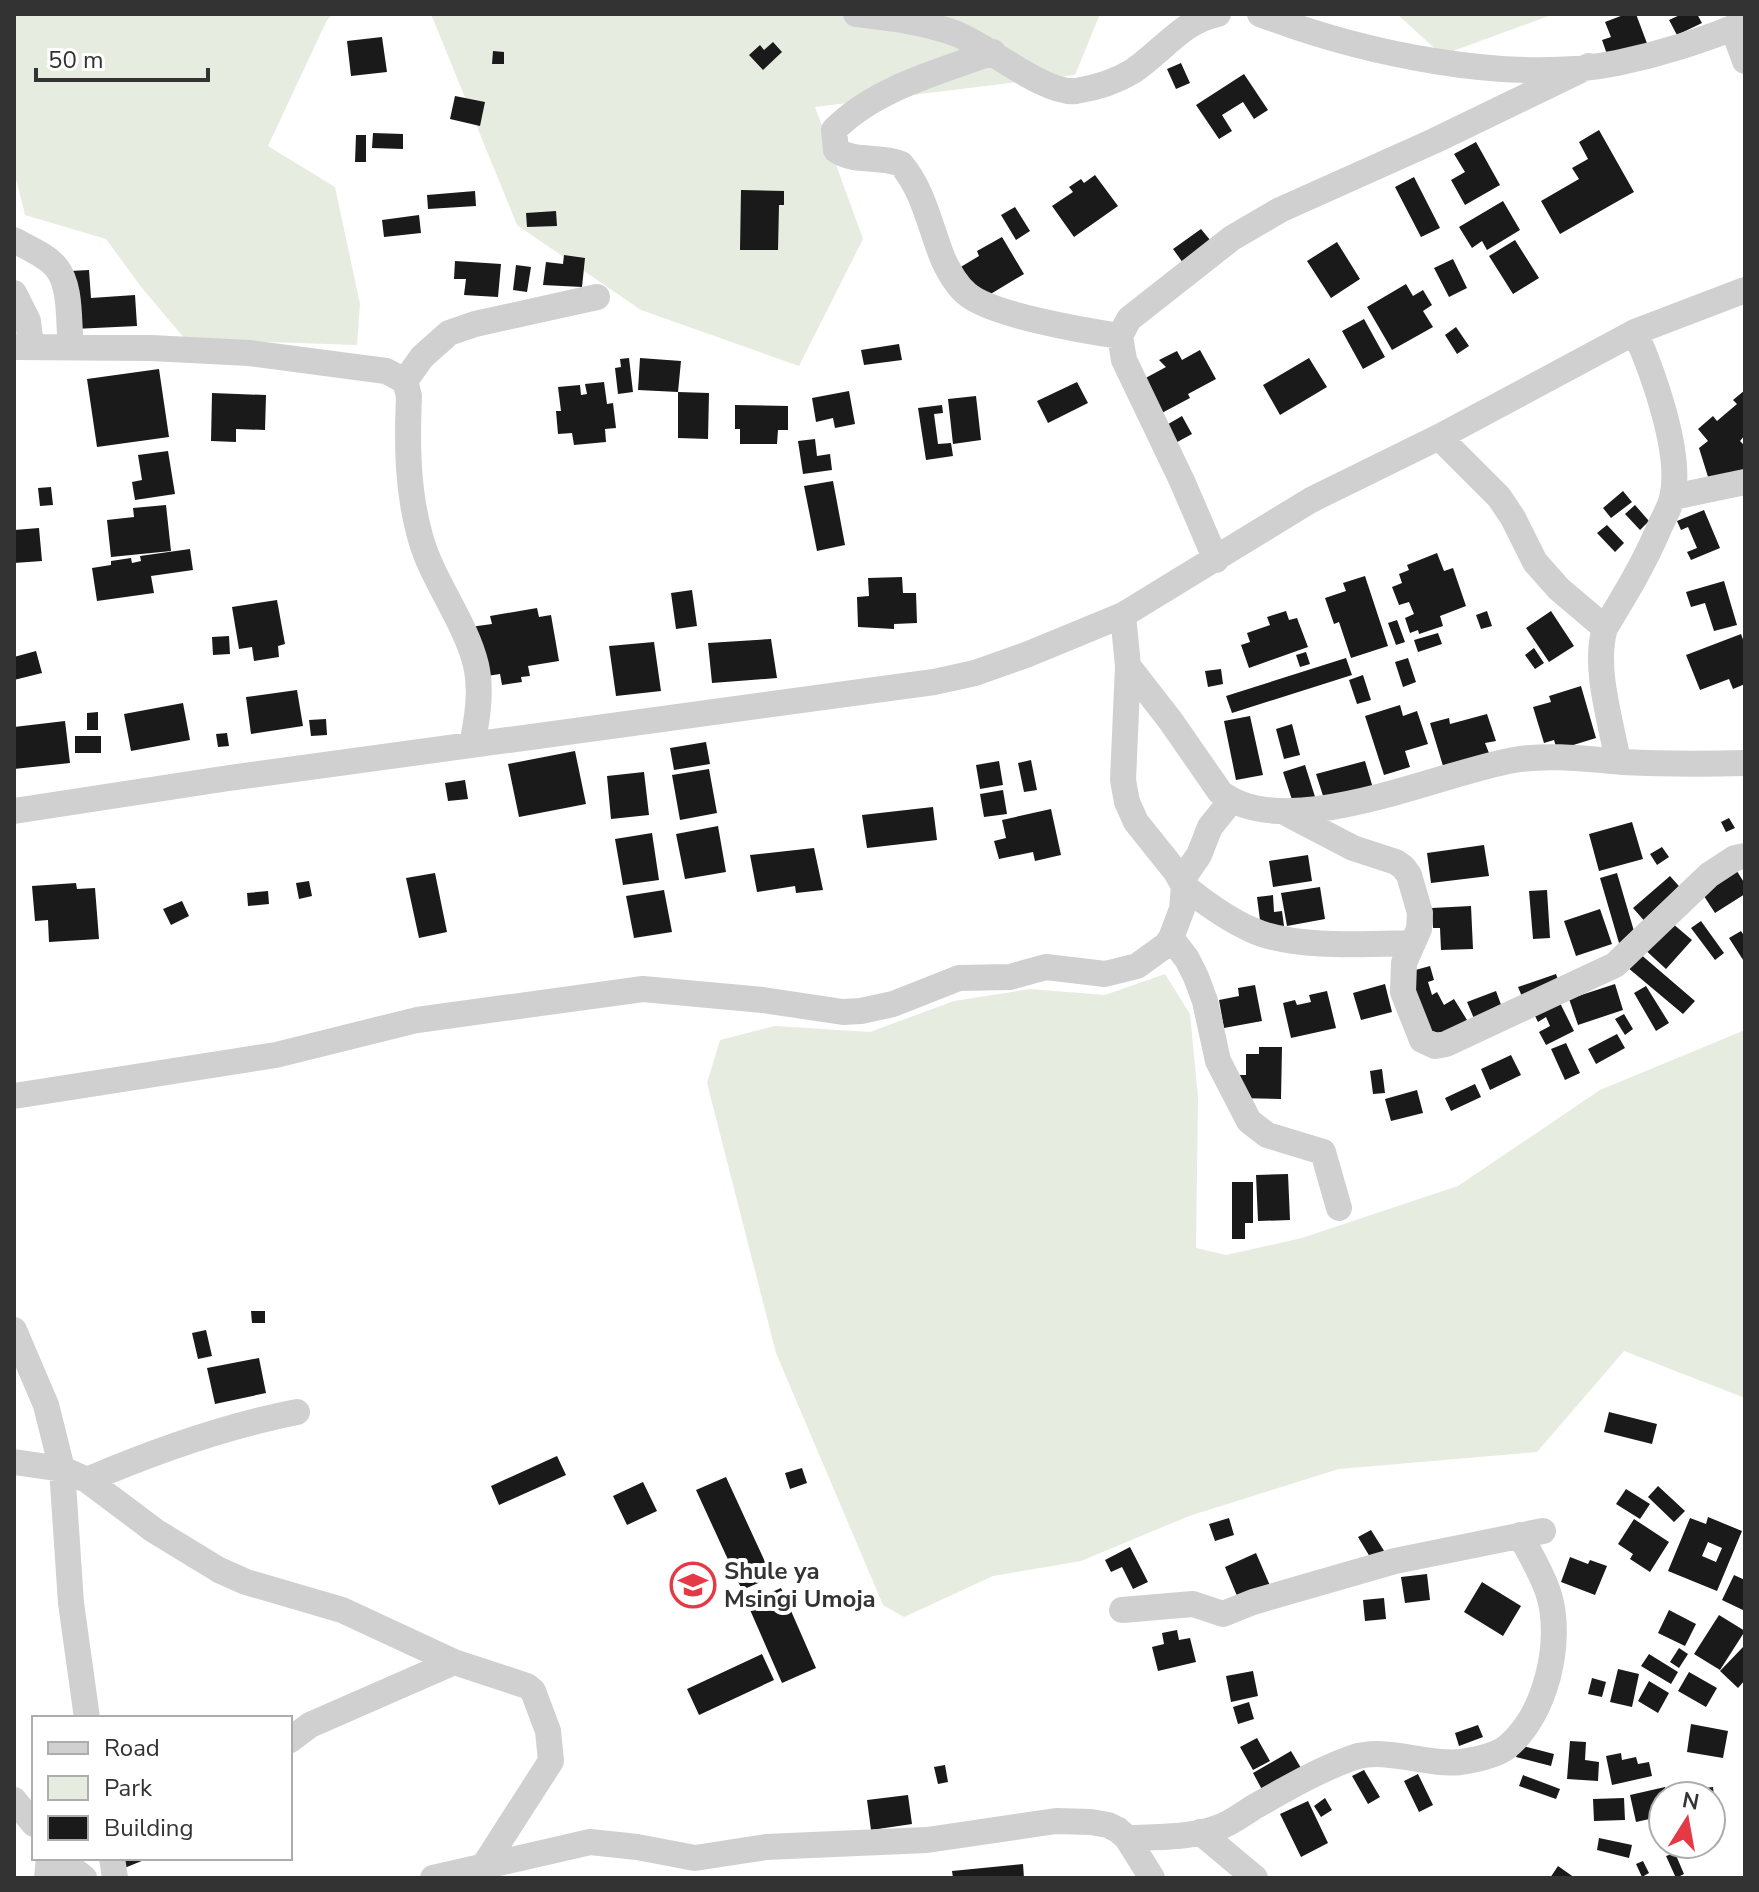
<svg xmlns="http://www.w3.org/2000/svg" width="1759" height="1892" font-family="'Nunito Sans',sans-serif">
  <rect width="100%" height="100%" fill="#fff"/>
  <!-- green -->
  <path fill="#e6ecdf" d="M14,14h319l-6,6 -59,126 67,41 25,117 -3,41 -172,-6 -43,-51 -36,-49 -81,-24 -11,-44z
    M431,14h669l-25,61 -260,32 48,132 -64,127 -158,-56 -124,-85z
    M1397,14h157l-112,41z
    M1165,974l25,40 8,83 -2,151 30,7 76,-17 156,-52 142,-96 145,-60v368l-121,-47 -87,101 -198,17 -150,47 -108,45 -88,15 -89,41 -21,-12 -107,-252 -69,-270 13,-43 55,-14 95,6 84,-31 76,-12 75,6z"/>
  <!-- building -->
  <path fill="#1a1a1a" fill-rule="evenodd" d="M1626,14h10l12,32 -39,14 -7,-20 9,-3 -6,-15z
    M1682,14h15l5,9 -25,12 -8,-15z
    M382,37l5,35 -36,4 -4,-35z
    M773,42l9,10 -19,18 -14,-15 11,-10 4,5z
    M493,51l11,1v12h-12z
    M1181,63l9,20 -14,6 -9,-20z
    M1244,74l24,36 -14,9 -11,-17 -21,13 10,16 -13,8 -23,-34z
    M455,96l30,6 -5,24 -30,-7z
    M1599,130l35,62 -74,42 -19,-33 38,-22 -7,-11 16,-9 -9,-17z
    M373,133l30,1v15l-31,-1z
    M356,135h10v27h-11z
    M1476,142l24,43 -35,20 -14,-25 14,-8 -11,-18z
    M1095,175l23,31 -44,31 -22,-31 21,-14 -4,-5 12,-8 3,4z
    M1414,177l26,51 -19,9 -26,-50z
    M741,190l43,1v14h-5l-1,45h-38z
    M475,191l1,15 -48,3 -1,-14z
    M1503,201l17,29 -33,20 -5,-9 -10,7 -13,-21z
    M1015,207l15,24 -14,9 -15,-25z
    M556,211l1,15 -30,1 -1,-14z
    M419,215l2,18 -37,4 -2,-17z
    M1201,229l14,17 -29,21 -13,-18z
    M1002,237l22,37 -45,27 -20,-33 20,-12 -2,-5z
    M1515,240l24,38 -26,16 -24,-38z
    M1337,242l23,37 -29,19 -24,-37z
    M564,255l21,3 -3,29 -39,-2 3,-23 17,2z
    M1453,259l14,29 -18,9 -15,-29z
    M455,261l46,3 -3,33 -34,-2 2,-16h-12z
    M516,265l15,2 -4,25 -14,-2z
    M89,270l2,28 44,-3 2,31 -63,3 -4,-58z
    M1406,284l7,12 10,-6 9,15 -9,6 10,16 -41,23 -25,-43z
    M1364,319l21,38 -22,12 -21,-38z
    M1456,327l13,19 -12,8 -12,-19z
    M899,344l3,16 -38,5 -3,-15z
    M1200,350l16,29 -28,15 2,4 -32,17 -18,-34 26,-14 -7,-7 18,-9 5,9z
    M629,358l4,34 -15,2 -3,-26 6,-1 -1,-8z
    M640,358l41,3 -3,31 -40,-2z
    M1309,358l18,29 -47,28 -17,-30z
    M159,369l10,68 -72,10 -10,-68z
    M604,382l3,22 6,-1 3,25 -11,1 1,13 -32,3 -2,-12 -14,1 -2,-23h5l-3,-24 22,-2 1,10 6,-1 -2,-10z
    M1077,382l11,21 -40,20 -11,-22z
    M1745,390v45l-5,6 5,5v23l-36,11 -10,-32 9,-7 -10,-12 15,-13 4,5 20,-17 -4,-4z
    M849,391l6,33 -20,4 -2,-10 -17,4 -4,-24z
    M678,392l31,1 -1,46 -30,-1z
    M212,393l54,2 -1,35 -29,-1v13l-25,-1z
    M976,396l5,44 -28,4 -5,-45z
    M735,405l53,1v24h-10l-1,14h-37v-15h-5z
    M942,405l1,8 -9,1 4,30 13,-1 2,13 -27,4 -8,-52z
    M1182,416l10,18 -24,13 -10,-17z
    M815,439l2,17 13,-2 2,16 -29,4 -5,-33z
    M168,451l7,43 -40,6 -3,-18 10,-2 -4,-25z
    M833,481l12,64 -28,6 -13,-65z
    M51,487l2,18 -13,1 -2,-18z
    M1623,491l9,11 -21,16 -8,-10z
    M166,505l5,46 -60,6 -4,-37 27,-3 -1,-9z
    M1635,505l14,16 -9,9 -15,-16z
    M1704,510l16,38 -29,12 -4,-8 10,-4 -9,-21 -7,3 -4,-9z
    M1607,525l17,18 -9,9 -18,-19z
    M39,528l3,33 -28,2v-33z
    M190,549l3,21 -42,6 3,17 -57,8 -5,-33 19,-3v-4l20,-3 1,5 9,-2 -1,-5z
    M1437,553l7,18 9,-3 13,38 -26,10 3,10 -24,8 -1,-4 -8,3 -5,-15 9,-4 -5,-12 -10,3 -7,-18 10,-4 -3,-9 10,-4 -2,-5z
    M1365,576l23,70 -37,12 -12,-36 -5,2 -9,-26 21,-7 -3,-8z
    M902,577l1,16h13l1,30 -23,1v5l-36,-2 -1,-30 12,-1 -1,-18z
    M1724,581l13,44 -23,6 -9,-28 -14,4 -5,-15z
    M692,590l5,36 -21,3 -5,-36z
    M277,600l8,44 -7,2 1,11 -25,4 -2,-14 -13,2 -7,-42z
    M537,608l2,9 12,-2 8,46 -31,5 2,10 -9,1 1,5 -20,3 -2,-11 -13,2 -17,-49 22,-3 -2,-8z
    M1286,611l3,9 8,-2 11,29 -59,21 -8,-23 9,-3 -3,-9 23,-8 -3,-8z
    M1487,611l5,15 -11,3 -5,-14z
    M1551,611l23,35 -25,16 -23,-34z
    M1397,620l8,22 -9,3 -8,-22z
    M1438,633l4,11 -24,8 -4,-12z
    M1741,634l4,11v39l-12,5 -4,-10 -29,11 -14,-35z
    M229,636l1,18 -17,1 -1,-18z
    M771,639l6,39 -65,5 -4,-40z
    M654,642l7,49 -45,5 -7,-50z
    M1534,648l10,15 -9,6 -10,-14z
    M36,651l6,22 -28,7v-23z
    M1306,652l4,12 -10,3 -4,-12z
    M1346,658l6,17 -120,38 -6,-17z
    M1408,658l8,24 -13,5 -8,-25z
    M1221,669l2,15 -15,3 -3,-16z
    M1363,675l8,25 -14,4 -8,-24z
    M1581,686l15,52 -39,12 -3,-10 -10,3 -11,-36 18,-5 -2,-6z
    M297,690l6,36 -52,8 -5,-37z
    M183,703l7,37 -59,11 -7,-37z
    M1400,705l3,11 14,-5 11,33 -23,7 5,16 -26,8 -19,-59z
    M98,712v18h-11v-17z
    M1487,714l9,27 -11,2 4,10 -46,13 -13,-43 19,-5 1,6z
    M1250,716l13,59 -27,5 -12,-59z
    M326,719l1,16 -16,1 -2,-16z
    M65,721l5,42 -56,6v-42z
    M1292,724l8,31 -16,4 -8,-30z
    M227,733l2,13 -11,1 -2,-13z
    M75,736h26v17h-26z
    M706,742l4,22 -36,6 -4,-22z
    M575,751l11,53 -67,13 -11,-53z
    M1031,760l6,30 -13,2 -6,-29z
    M999,761l4,24 -23,4 -4,-24z
    M1365,761l8,27 -48,14 -9,-28z
    M1305,765l12,38 -22,6 -12,-37z
    M709,769l8,44 -37,7 -8,-45z
    M644,772l5,43 -38,4 -4,-43z
    M465,780l3,19 -20,2 -3,-18z
    M1003,790l4,24 -23,3 -4,-23z
    M933,807l4,33 -70,8 -5,-33z
    M1051,809l10,46 -26,6 -2,-9 -34,7 -5,-18 12,-3 -4,-18z
    M1729,818l6,10 -9,4 -5,-10z
    M1632,822l11,37 -44,12 -10,-37z
    M718,826l8,46 -41,7 -9,-45z
    M652,833l7,47 -36,5 -8,-46z
    M1484,845l5,31 -58,7 -4,-30z
    M1662,847l7,10 -12,8 -7,-11z
    M814,848l9,42 -27,3 -1,-7 -38,6 -7,-37z
    M1308,855l4,26 -39,6 -4,-26z
    M1735,868l10,16v10l-30,19 -15,-23z
    M435,873l12,59 -28,6 -13,-60z
    M1617,873l19,65 -17,5 -19,-65z
    M1670,876l15,17 -37,32 -15,-17z
    M309,881l3,15 -13,3 -3,-16z
    M76,883l1,6 18,-1 4,51 -50,3 -1,-22 -13,1 -3,-35z
    M1320,887l5,32 -38,7 -6,-33z
    M664,890l8,42 -38,6 -8,-42z
    M1547,890l3,48 -17,1 -4,-48z
    M268,891l1,13 -21,2 -1,-13z
    M1273,895l1,17 8,-1 2,15 -23,2 -4,-31z
    M182,901l7,15 -18,9 -8,-16z
    M1471,906l2,43 -32,1 -1,-22h-7l-1,-20z
    M1600,909l12,35 -36,12 -12,-35z
    M1701,921l23,32 -9,7 -24,-32z
    M1672,923l20,17 -26,29 -25,-23z
    M1741,931l4,6v26l-16,-25z
    M1639,953l56,48 -12,13 -56,-47z
    M1430,966l4,14 -6,2 4,13 5,-3 7,13 10,-6 13,21 -34,20 -32,-66z
    M1556,974l4,12 -37,13 -5,-12z
    M1385,984l7,28 -31,8 -8,-27z
    M1615,984l8,26 -45,15 -9,-26z
    M1255,985l7,36 -38,7 -5,-28 20,-4 -1,-8z
    M1646,986l23,37 -13,8 -22,-38z
    M1327,991l9,37 -45,10 -8,-35 12,-3 2,5 14,-3 -2,-7z
    M1496,991l7,19 -28,11 -8,-19z
    M1559,1001l15,30 -28,14 -7,-13 11,-6 -4,-9 -8,5 -4,-8z
    M1624,1014l9,15 -8,6 -10,-16z
    M1617,1034l8,14 -29,16 -8,-15z
    M1566,1043l14,30 -15,7 -14,-31z
    M1259,1047h23l-1,52 -44,-1v-23h9v-21h13z
    M1511,1055l10,20 -31,15 -9,-21z
    M1382,1069l3,24 -12,1 -3,-23z
    M1475,1084l6,13 -30,14 -6,-13z
    M1417,1090l6,23 -32,8 -6,-22z
    M1288,1174l2,46 -32,1 -2,-46z
    M1232,1182h21v41h-8v16h-13z
    M251,1311h14v12h-13z
    M206,1330l6,26 -14,3 -6,-26z
    M259,1358l7,35 -51,11 -8,-36z
    M1609,1412l48,12 -5,20 -48,-12z
    M557,1456l9,19 -67,30 -8,-19z
    M802,1468l5,15 -17,6 -5,-16z
    M726,1477l46,100 -30,13 -46,-100z
    M643,1482l14,29 -30,14 -14,-29z
    M1658,1486l27,25 -11,11 -26,-25z
    M1626,1489l24,15 -10,15 -24,-15z
    M1708,1517l34,14 -25,60 -49,-20 22,-53 16,6zM1708,1542l14,6 -6,14 -14,-6z
    M1229,1518l5,17 -19,6 -6,-17z
    M1634,1519l35,23 -19,30 -20,-13 3,-5 -15,-10z
    M1371,1530l15,24 -13,8 -15,-25z
    M1130,1547l18,35 -15,7 -11,-22 -11,5 -6,-12z
    M1256,1553l15,35 -31,15 -15,-36z
    M1570,1557l18,7 2,-4 17,6 -12,29 -34,-13z
    M1427,1574l3,26 -25,3 -4,-26z
    M1734,1575l11,5v31l-23,-11z
    M1482,1582l39,24 -18,30 -39,-24z
    M781,1588l35,80 -34,15 -35,-80z
    M1384,1598l2,21 -21,2 -2,-21z
    M1669,1610l27,14 -11,22 -27,-13z
    M1719,1615l26,16 -25,39 -26,-16z
    M1177,1630l2,10 11,-2 6,24 -38,9 -6,-24 12,-3 -2,-11z
    M1743,1647l2,33 -7,8 -18,-17z
    M1679,1648l9,6 -9,14 -9,-6z
    M762,1654l12,26 -75,35 -12,-26z
    M1649,1654l29,18 -7,12 -30,-18z
    M1618,1669l21,5 -7,33 -22,-5z
    M1253,1671l5,25 -27,6 -5,-26z
    M1689,1672l28,16 -11,19 -28,-16z
    M1592,1678l14,4 -4,15 -14,-3z
    M1649,1681l20,12 -11,20 -20,-12z
    M1249,1702l5,17 -16,5 -5,-17z
    M1691,1724l37,7 -5,27 -36,-6z
    M1478,1725l5,12 -24,9 -4,-13z
    M1257,1738l13,23 -17,9 -13,-23z
    M1570,1741l16,1 -1,18 14,2 -1,19 -31,-2z
    M1519,1745l35,9 -3,12 -35,-9z
    M1291,1751l13,22 -39,22 -12,-22z
    M1621,1753l1,7 14,-3 2,7 11,-2 3,14 -40,9 -6,-29z
    M945,1765l3,17 -10,2 -4,-17z
    M1364,1770l16,27 -12,7 -16,-28z
    M1418,1774l15,31 -14,7 -15,-31z
    M1523,1775l37,14 -4,10 -37,-13z
    M1665,1787l2,9h-4v20l-27,6 -6,-27z
    M1713,1787l2,18h-4v-9h-13l-1,-7z
    M908,1795l4,29 -41,6 -4,-30z
    M1325,1798l7,12 -11,7 -7,-11z
    M1624,1798l1,22 -31,1 -1,-22z
    M1308,1801l20,42 -27,14 -21,-43z
    M1599,1838l33,7 -3,13 -32,-8z
    M1675,1853l9,21 -8,4 -10,-22z
    M118,1858h31l-27,11z
    M1643,1861l6,12 -7,4 -6,-13z
    M1023,1864l1,14h-71l-1,-7z
    M1558,1866l17,12h-25z"/>
  <g fill="none" stroke-linecap="round" stroke-linejoin="round">
    <!-- street -->
    <path stroke="#d0d0d0" stroke-width="26" d="M856,14c34,4 69,8 101,20 32,13 89,61 119,57 19,-3 41,-10 57,-20 30,-20 49,-50 85,-57
      M1260,14c102,39 249,71 357,49 43,-9 88,-23 128,-40
      M1733,28l12,33
      M993,52c-54,20 -118,36 -159,78l2,20c18,13 44,5 65,14 23,27 29,63 42,95 6,13 13,26 24,35 24,21 119,37 153,42
      M14,240c14,8 32,15 42,27 16,19 12,57 15,80
      M14,293l14,28 3,25
      M14,347l137,1 98,5 137,18 19,10 4,15c-2,47 -2,93 11,140 12,45 45,84 56,129 6,26 1,55 -4,80
      M405,381l17,-24 27,-24 26,-9 122,-27
      M1439,437l60,60 14,21 22,44 24,27 46,39
      M1673,497l72,-15
      M1216,560l-34,-79 -58,-121 -4,-24 9,-17 103,-81 48,-28 154,-69 155,-75
      M1128,666l42,54 50,72c65,53 218,-19 294,-32 36,-6 73,-1 109,2 41,2 81,2 122,1
      M1618,761c-7,-39 -25,-94 -13,-133 20,-33 40,-66 55,-102 4,-9 10,-19 12,-28 11,-43 -19,-126 -37,-166
      M14,811l215,-33 705,-96 41,-9 51,-18 97,-40 188,-115 128,-63 196,-105 110,-42
      M1286,813l67,35 43,14 7,5 6,8 11,38 -1,16 -15,34 -1,29 19,48 13,6 11,-2 169,-79 94,-90 26,-17 10,-2
      M1181,881l18,-26 11,-28 21,-26
      M1184,886c21,17 43,33 68,44 41,19 115,14 161,13
      M1171,938l16,21 9,18 9,24 13,60 31,60 18,14 56,17 16,56
      M14,1096l262,-41 141,-35 226,-31 120,11 80,12 18,-1 32,-7 66,-26 51,-1 36,-10 59,7 32,-8 29,-21 5,-7 11,-29 2,-23 -8,-14 -40,-50 -9,-20 -4,-22 5,-114 -5,-51
      M14,1330l32,75 16,64 9,134 16,115
      M14,1462l48,7 25,11 68,51 64,39 27,12 96,28 112,52 73,24 6,5 15,40 3,30 -68,106
      M87,1480c68,-29 138,-54 210,-68
      M1122,1610l71,-6 30,10 30,-12 142,-41 148,-30
      M290,1740l20,-15 144,-63
      M14,1800l20,24
      M1200,1832l55,46
      M1127,1838c29,-1 63,0 90,-10 13,-4 26,-14 37,-21 32,-18 64,-37 98,-49 34,-12 73,8 109,4 13,-2 35,-6 46,-15 39,-32 56,-105 42,-152 -6,-20 -19,-41 -29,-60
      M59,1858l25,20
      M112,1858l3,20
      M47,1878l2,-20
      M433,1878l157,-36 47,5 58,11 71,-11 161,-7 129,-19 35,1 17,3 10,5 9,8 25,40"/>
  </g>
  <!-- icons -->
  <defs>
    <g id="school-ring" transform="scale(2.3)"><circle r="9.5" fill="#fff" stroke="#e63946" stroke-width="1.5"/><path d="M0-5L7-2L0 1L-7-2ZM-4 1L0 2.5L4 1V4Q0 6-4 4Z" fill="#e63946"/></g>
  </defs>
  <g fill-rule="evenodd">
    <use href="#school-ring" x="693" y="1585"/>
  </g>
  <g text-anchor="middle" dominant-baseline="central" stroke-width="8" stroke-linejoin="round" paint-order="stroke">
    <!-- poi labels -->
    <g font-size="24" font-weight="bold" fill="#333" stroke="#fff" text-anchor="start">
      <text x="724" y="1571">Shule ya<tspan x="724" dy="28">Msingi Umoja</tspan></text>
    </g>
  </g>
  <!-- border -->
  <rect width="1759" height="1892" fill="none" stroke="#333333" stroke-width="32"/>
  <!-- legend -->
  <rect x="32" y="1716" width="260" height="144" fill="#ffffff" stroke="#adadad" stroke-width="2"/>
  <rect x="48" y="1742" width="40" height="12" fill="#d0d0d0" stroke="#adadad" stroke-width="2"/>
  <text x="104" y="1756" font-size="24" fill="#333333">Road</text>
  <rect x="48" y="1776" width="40" height="24" fill="#e6ecdf" stroke="#adadad" stroke-width="2"/>
  <text x="104" y="1796" font-size="24" fill="#333333">Park</text>
  <rect x="48" y="1816" width="40" height="24" fill="#1a1a1a" stroke="#adadad" stroke-width="2"/>
  <text x="104" y="1836" font-size="24" fill="#333333">Building</text>
  <!-- north arrow -->
  <g transform="translate(1687 1820) rotate(11)"><circle r="38" fill="#ffffff" stroke="#adadad" stroke-width="2"/>
  <path d="M0-6L14 30L0 20L-14 30Z" fill="#e63946"/>
  <text y="-12" font-size="22" font-weight="bold" text-anchor="middle" fill="#333333">N</text>
  </g>
  <!-- scale -->
  <path d="M36 68v12h172v-12" fill="none" stroke="#333333" stroke-width="4"/>
  <text x="48" y="68" font-size="24" fill="#333333" stroke="#ffffff" stroke-width="6" paint-order="stroke">50 m</text>
</svg>
